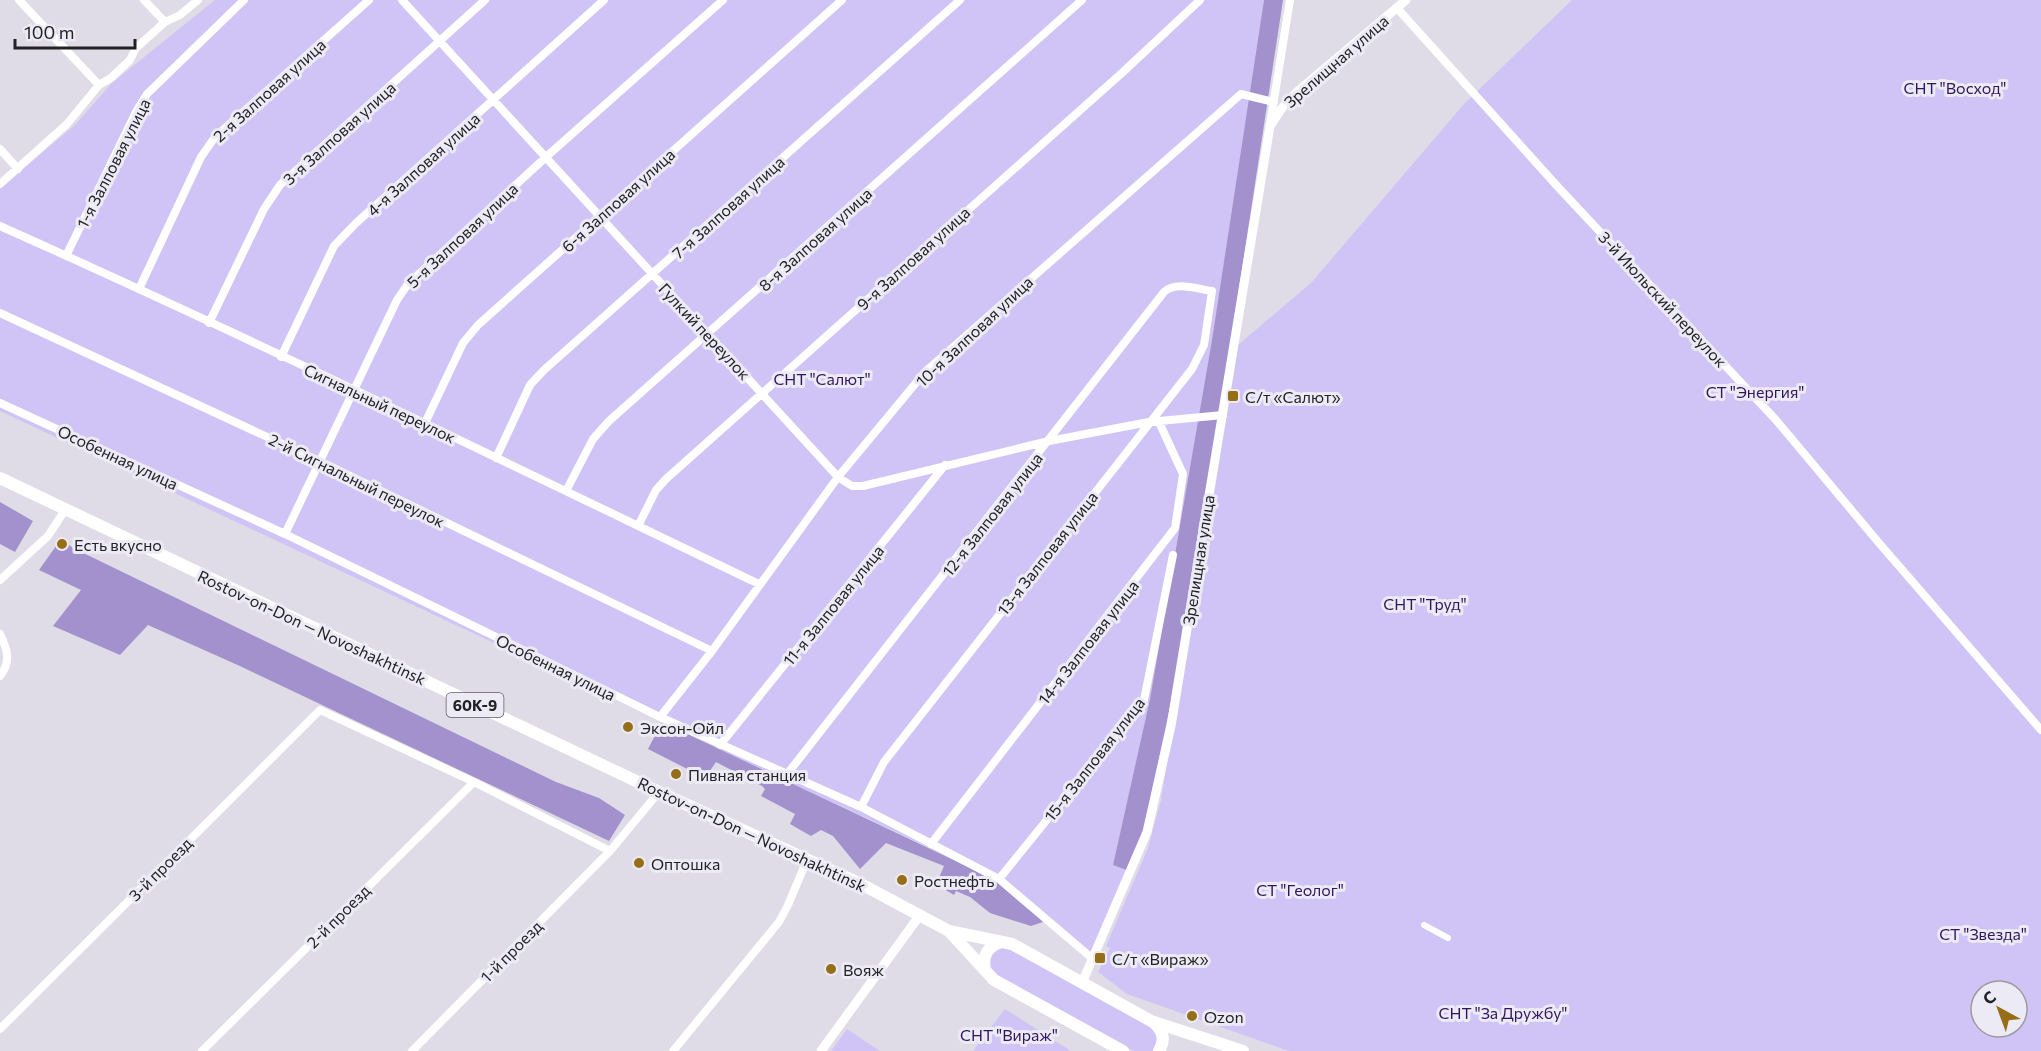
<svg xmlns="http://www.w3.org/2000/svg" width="2041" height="1051" font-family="Commissioner,sans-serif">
  <rect width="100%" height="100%" fill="#dfdce7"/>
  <!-- green -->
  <path fill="#d0c3f6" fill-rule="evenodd" d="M215,0h1049l-52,340 -62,359 -37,166 16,6 -39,88 -59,-51 -71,-46 -960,-451v-223l74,-62 38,-43z
    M1572,0h469v1051h-752l-162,-57 -29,-22 12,-24 -4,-2 42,-98 13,-48 42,-260 35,-195 73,-62 153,-179zM1981,991h36v36h-36z
    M1003,947h4l144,80 7,11 -3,10 -3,3h-18l-138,-76c-11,-13 -9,-21 7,-28z
    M1005,1009l66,42h-98z
    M847,1029l33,22h-49z"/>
  <!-- forest -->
  <path fill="#a291cd" d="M1264,0h19l-53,348 -60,359 -29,135 -12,29 -16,-6 37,-166 62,-359z
    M0,502l33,19 -18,31 -15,-8z
    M61,539l12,9 483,234 43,16 26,17 -16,26 -367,-174 -94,-42 -28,30 -67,-29 28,-36 -42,-20z
    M662,722l336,159 33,27 12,14 -12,4 -41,-13 -20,-16 -14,-6 -2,4 -15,-9 -1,-6 6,-14 -58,-23 -26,26 -27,-33 -12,-6 -10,6 -21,-12 5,-10 -34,-18 4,-7 -3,-3 -46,-24 -11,16 -57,-29z"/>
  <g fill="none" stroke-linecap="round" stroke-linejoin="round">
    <!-- pedestrian -->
    <path stroke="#fff" stroke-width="6" d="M1424,925l24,13"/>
    <!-- minor -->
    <path stroke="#fff" stroke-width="8" d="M19,0l80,85
      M144,0l21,22
      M402,0l436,477 14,9h11l186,-45 100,-19 74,-7
      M1397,8l161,179 218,233 103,123 162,187
      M1270,124l20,-124
      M0,149l18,20
      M0,184l67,-60 32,-39 12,-7 19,-18 6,-12 29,-26 15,-7 18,-15
      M0,226c255,114 507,237 759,358
      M66,256l71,-146 10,-16 97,-94
      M139,289l62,-132 14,-20 154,-137
      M0,313l319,148 393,190
      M209,323l55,-114 16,-24 205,-185
      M281,357l53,-111 21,-22 249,-224
      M0,403l285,131 375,183 201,90 138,72 94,80
      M425,423l38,-80 15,-18 364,-325
      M496,458l34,-73 14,-15 416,-370
      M566,491l27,-52 16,-18 473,-421
      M638,526l18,-36 10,-11 457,-407 77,-72
      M285,534l112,-234 11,-16 138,-127 177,-157
      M0,580l48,-44 17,-26
      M0,634c7,15 12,27 0,42
      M660,717l52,-66 126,-174 87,-105 316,-278 33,8
      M720,745l225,-280
      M788,773l376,-481c12,-11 33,-3 48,-1l-8,54 -12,24 -308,393 -23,45
      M931,844l244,-316 8,-54 -24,-52
      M999,879l145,-179 29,-145
      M0,1029l320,-319 154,72 136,69 49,-59
      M202,1051l272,-269
      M412,1051l198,-200
      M673,1051l106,-129 9,-17 19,-45"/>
    <!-- tertiary -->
    <path stroke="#fff" stroke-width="9" d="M1082,983l65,-151 24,-106 99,-600 12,-18 15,-16 109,-92
      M821,1051l99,-136"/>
    <!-- primary -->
    <path stroke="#fff" stroke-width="12" d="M0,478l659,314 202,92 88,47 63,13 141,78c10,8 13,18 6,29
      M949,931l45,49 129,71
      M985,970c-3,-15 3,-24 17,-28
      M1154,1022l89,29"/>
  </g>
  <!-- markers -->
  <g fill="#956e17" stroke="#eceaf4" stroke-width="2">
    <rect x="1227" y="390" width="12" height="12" rx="3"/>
    <circle cx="62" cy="544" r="6"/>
    <circle cx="628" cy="727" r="6"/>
    <circle cx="676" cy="774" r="6"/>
    <circle cx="639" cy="863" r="6"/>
    <circle cx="902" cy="880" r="6"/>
    <rect x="1094" y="952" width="12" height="12" rx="3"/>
    <circle cx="831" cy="969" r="6"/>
    <circle cx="1192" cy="1016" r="6"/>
  </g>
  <g text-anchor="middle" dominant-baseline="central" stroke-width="6" stroke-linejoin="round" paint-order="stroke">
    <!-- shield labels -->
    <rect fill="#eceaf4" stroke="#5f5d62" stroke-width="1.5" x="446.5" y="693" width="57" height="24" rx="4.5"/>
    <g font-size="15" font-weight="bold" fill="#222124">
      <text x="475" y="705">60К-9</text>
    </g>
    <!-- street labels -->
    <g font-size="16" fill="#222124" stroke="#eceaf4">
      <text transform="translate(1336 61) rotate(-41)">Зрелищная улица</text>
      <text transform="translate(269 90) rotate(-42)">2-я Залповая улица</text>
      <text transform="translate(339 133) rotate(-42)">3-я Залповая улица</text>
      <text transform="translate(113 163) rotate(-63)">1-я Залповая улица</text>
      <text transform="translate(423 164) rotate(-42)">4-я Залповая улица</text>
      <text transform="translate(618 200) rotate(-42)">6-я Залповая улица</text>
      <text transform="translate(728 207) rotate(-42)">7-я Залповая улица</text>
      <text transform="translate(462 235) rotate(-43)">5-я Залповая улица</text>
      <text transform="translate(815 239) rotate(-42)">8-я Залповая улица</text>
      <text transform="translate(913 258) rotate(-42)">9-я Залповая улица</text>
      <text transform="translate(1663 299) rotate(47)">3-й Июльский переулок</text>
      <text transform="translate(705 331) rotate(47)">Гулкий переулок</text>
      <text transform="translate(974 331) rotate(-43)">10-я Залповая улица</text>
      <text transform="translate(380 403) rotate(25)">Сигнальный переулок</text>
      <text transform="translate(118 457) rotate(25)">Особенная улица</text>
      <text transform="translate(357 480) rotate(26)">2-й Сигнальный переулок</text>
      <text transform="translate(992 514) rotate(-52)">12-я Залповая улица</text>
      <text transform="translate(1047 553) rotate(-52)">13-я Залповая улица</text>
      <text transform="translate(1198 560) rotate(-81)">Зрелищная улица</text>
      <text transform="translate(833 605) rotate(-51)">11-я Залповая улица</text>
      <text transform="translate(312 627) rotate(25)">Rostov-on-Don — Novoshakhtinsk</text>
      <text transform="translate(1088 642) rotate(-52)">14-я Залповая улица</text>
      <text transform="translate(556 667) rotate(26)">Особенная улица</text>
      <text transform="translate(1094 759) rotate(-52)">15-я Залповая улица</text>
      <text transform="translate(752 834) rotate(25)">Rostov-on-Don — Novoshakhtinsk</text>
      <text transform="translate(160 869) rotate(-45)">3-й проезд</text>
      <text transform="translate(338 916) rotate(-45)">2-й проезд</text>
      <text transform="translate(511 951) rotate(-45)">1-й проезд</text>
    </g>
    <!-- park labels -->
    <g font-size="16" fill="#32165c" stroke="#eceaf4">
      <text x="1955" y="87">СНТ "Восход"</text>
      <text x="822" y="378">СНТ "Салют"</text>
      <text x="1755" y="391">СТ "Энергия"</text>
      <text x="1425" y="603">СНТ "Труд"</text>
      <text x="1300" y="889">СТ "Геолог"</text>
      <text x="1983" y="933">СТ "Звезда"</text>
      <text x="1503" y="1012">СНТ "За Дружбу"</text>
      <text x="1009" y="1034">СНТ "Вираж"</text>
    </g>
    <!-- poi labels -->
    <g font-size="16" fill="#222124" stroke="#eceaf4" text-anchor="start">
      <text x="1245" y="396">С/т «Салют»</text>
      <text x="74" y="544">Есть вкусно</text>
      <text x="640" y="727">Эксон-Ойл</text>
      <text x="688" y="774">Пивная станция</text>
      <text x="651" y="863">Оптошка</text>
      <text x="914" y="880">Ростнефть</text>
      <text x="1112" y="958">С/т «Вираж»</text>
      <text x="843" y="969">Вояж</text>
      <text x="1204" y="1016">Ozon</text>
    </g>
  </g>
  <!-- north arrow -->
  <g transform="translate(1999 1009) rotate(319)"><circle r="28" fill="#eceaf4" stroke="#9b9aa1" stroke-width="1.5"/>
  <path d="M0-4.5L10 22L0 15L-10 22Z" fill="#956e17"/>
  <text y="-9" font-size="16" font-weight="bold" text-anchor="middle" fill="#222124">С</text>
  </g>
  <!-- scale -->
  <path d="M15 39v9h120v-9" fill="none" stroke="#222124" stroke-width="3"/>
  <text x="24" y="39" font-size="18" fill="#222124" stroke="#eceaf4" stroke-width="4.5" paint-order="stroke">100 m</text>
</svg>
